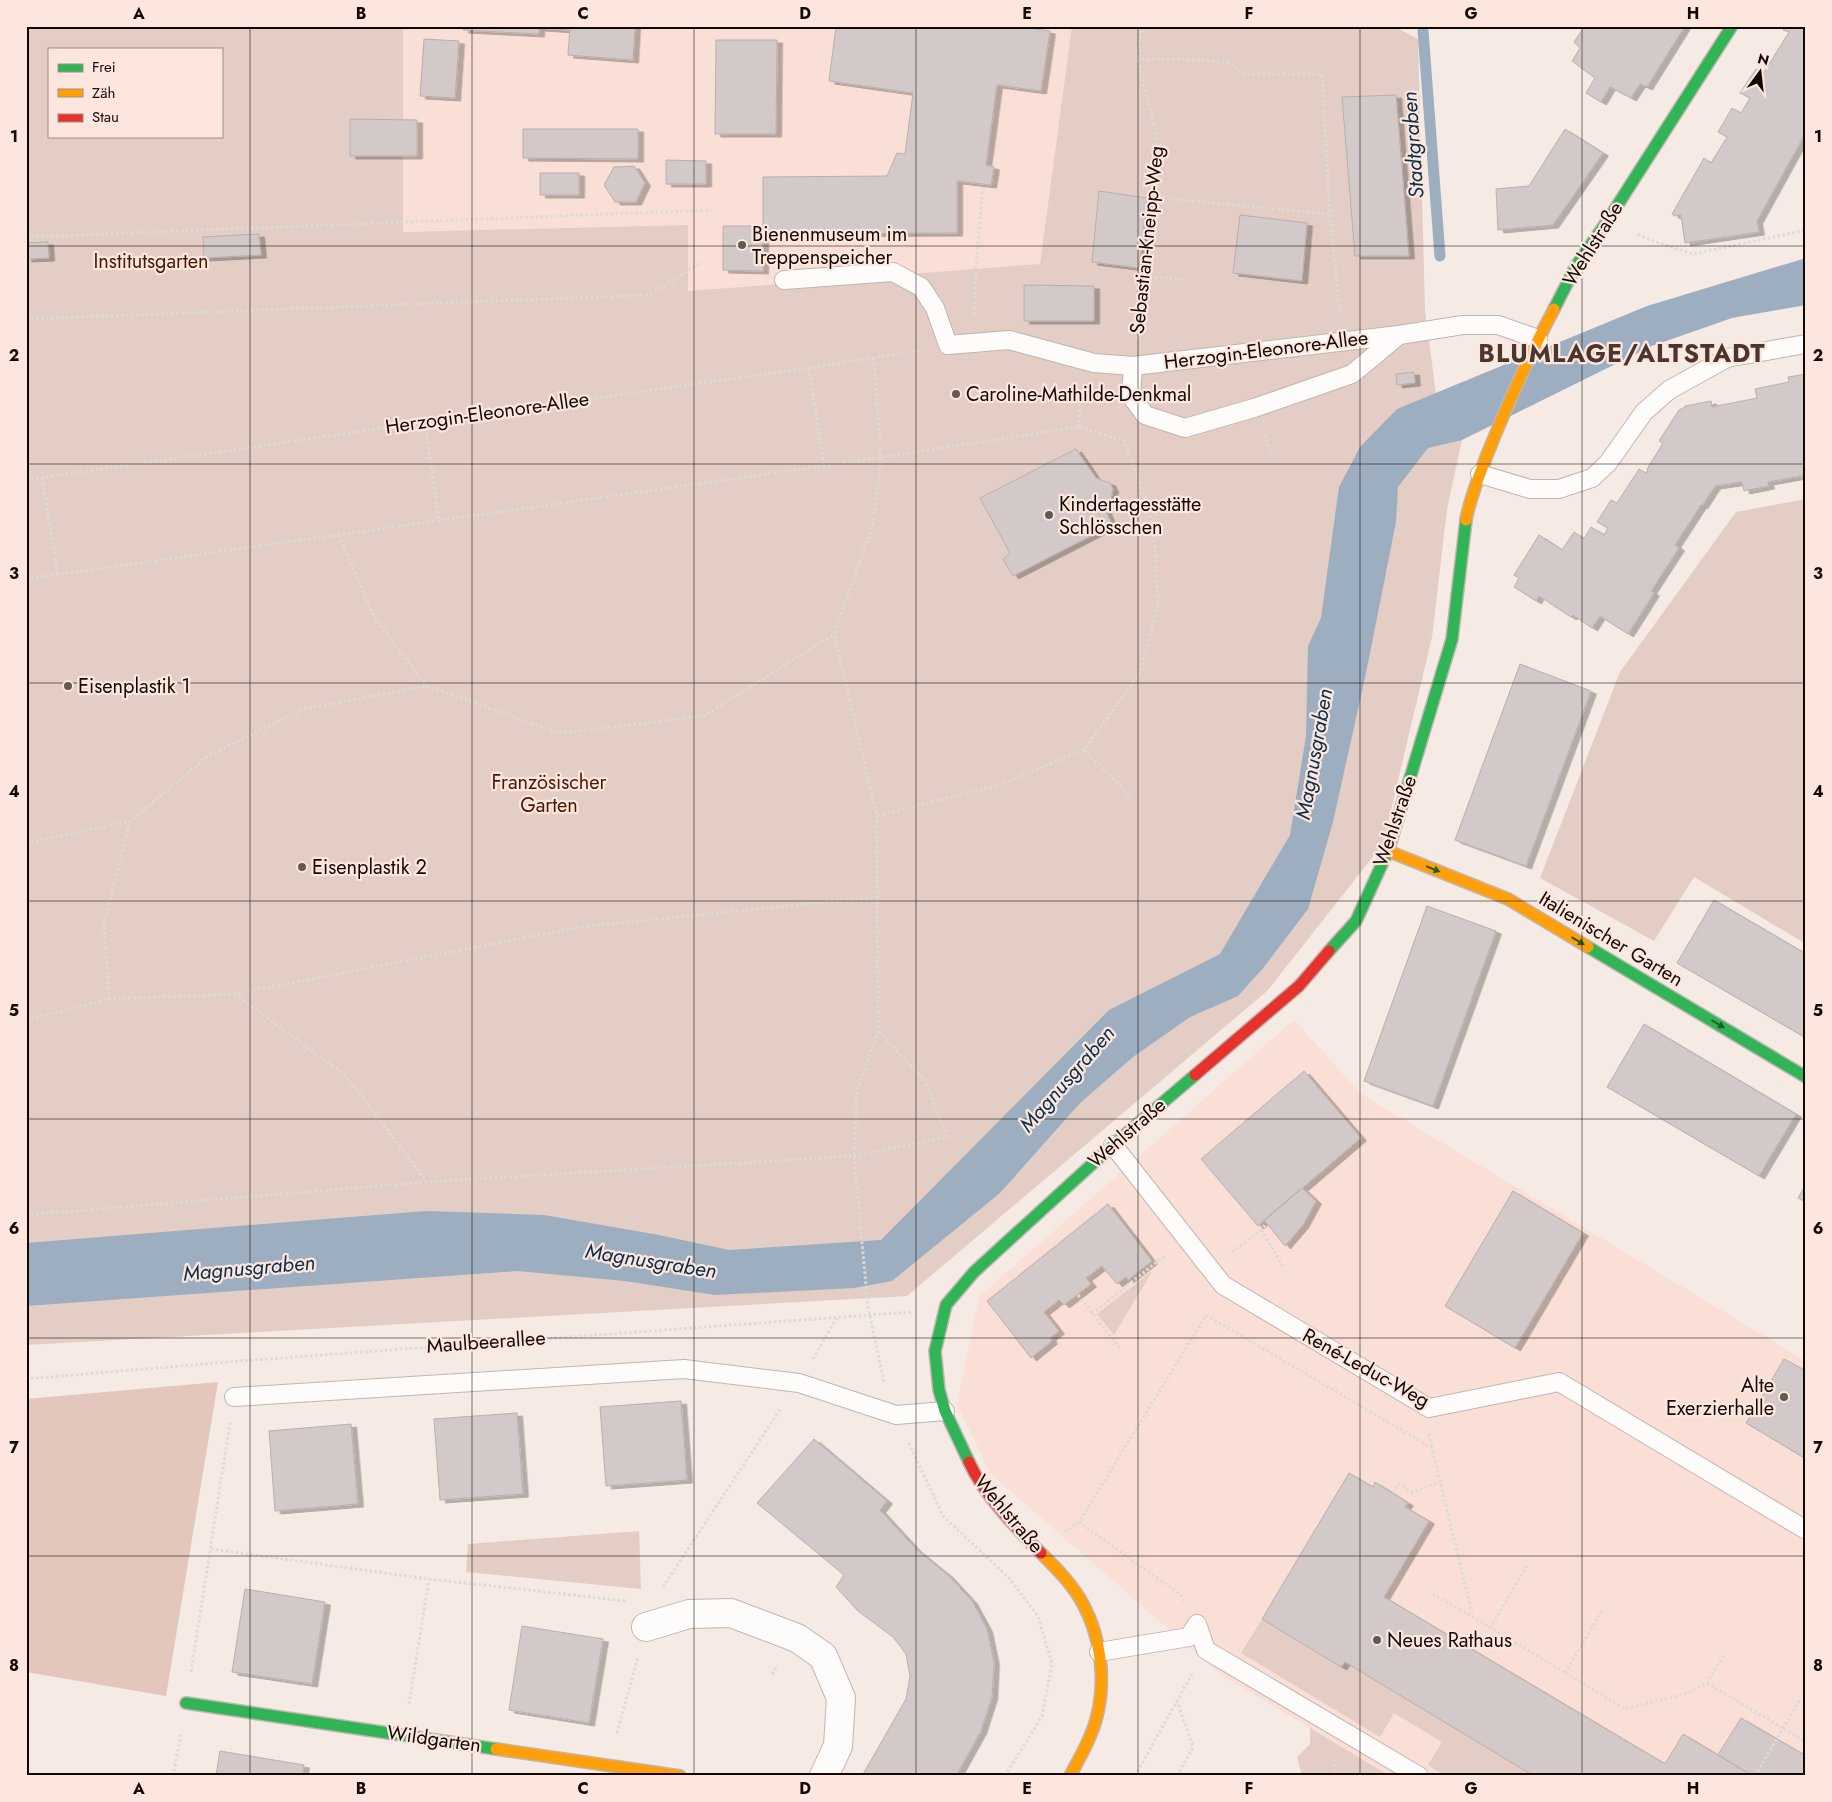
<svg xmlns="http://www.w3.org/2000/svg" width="1832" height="1802" font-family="Jost,sans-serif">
  <defs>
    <filter id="shadow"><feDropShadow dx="5.5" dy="3" stdDeviation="0" flood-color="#0004"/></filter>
  </defs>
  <rect width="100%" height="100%" fill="#f6eae4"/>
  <!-- built -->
  <path fill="#f9dfd5" d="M403,26h669l-32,238 -353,27 1,-66 -285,7z
    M1294,1020l67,74 445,267v415h-416l-170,-102 -230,-201 -33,-69 22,-107z"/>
  <!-- green -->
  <path fill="#e3cdc4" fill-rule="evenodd" d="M26,26h377v206l285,-7v66l352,-27 32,-238h322l24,13 7,272 11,83 22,19 4,27 -15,69 -15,128 -49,207 -116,147 -360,305 -881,49zM49,49h172v87h-172z
    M1806,499v445l-112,-67 -40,64 -114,-63 80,-206 116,-160z
    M1153,1270l-39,65 -17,-21z
    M639,1531l2,58 -175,-17 2,-28z
    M1262,1619l79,48 4,-5 189,114h-36l-5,-3 -2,3h-46l-17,-11 14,-23 -48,-29 -14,24 -139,-84z
    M1310,1728l80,48h-88l-5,-19 13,-13z"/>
  <!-- forest -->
  <path fill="#e3c7bc" d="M218,1382l-52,314 -140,-24v-273z"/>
  <!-- water -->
  <path fill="#9caec0" d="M1806,258v47l-74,13 -80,28 -190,94 -34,8 -30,39 -2,35 -30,151 -33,149 -25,87 -44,58 -26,29 -48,21 -57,40 -53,46 -80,90 -108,88 -38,7 -139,7 -90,-14 -108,-10 -491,35v-63l400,-32 118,4 115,20 70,15 152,-10 228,-230 111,-56 70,-119 16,-99 2,-90 13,-28 18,-131 21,-40 37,-38 250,-103z"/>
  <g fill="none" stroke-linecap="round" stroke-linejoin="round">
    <!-- stream -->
    <path stroke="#9caec0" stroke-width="11" d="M1423,31l17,225"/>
  </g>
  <!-- building -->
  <path fill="#d3c9c8" stroke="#baafae" filter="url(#shadow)" d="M464,26h75v8l-76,-4z
    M539,26h31v4l-31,-2z
    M570,26h65l-2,34 -65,-5z
    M836,26h179l35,5 -9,60 -44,-6 -11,80 8,2 -3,18 -34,-4v52l-194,1v-57l124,-1 10,-23 8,1 8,-61 -84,-12z
    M1585,26h100l-38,61 -7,-3 -9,14 -21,-11 -9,15 -15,-9 9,-15 -23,-17 8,-13 -6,-6z
    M1786,26h20v106l-49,89 2,11 -74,11 -4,-28 -6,1 -3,-2 32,-56 7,5 16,-26 -9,-5 14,-24 9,5 9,-15 -10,-5 16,-24 7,5 26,-42 -6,-2z
    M424,39l35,2 -4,57 -35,-2z
    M716,40h61l-1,94h-61z
    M1396,95l13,161h-54l-13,-159z
    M350,119l67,1v36h-67z
    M523,129h115v30l-115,-1z
    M1565,129l38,24 -50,72 -55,5 -2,-41 33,-3z
    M666,160l40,1v23h-40z
    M634,166l11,17 -9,19h-21l-11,-17 10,-18z
    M540,173h39v22h-39z
    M1099,191l48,7 -8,70 -47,-6z
    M1240,215l67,8 -5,58 -69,-8z
    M723,226h40v45l-40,-1z
    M259,234l2,21 -57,3 -1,-21z
    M48,242l1,16 -23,1v-16z
    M1024,285l70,1v35h-70z
    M1414,372l1,11 -18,2 -1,-11z
    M1806,374v101l-38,7 1,4 -25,5 -2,-9 -27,4 -13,20 -1,-1 -26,40 4,3 -28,43 3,2 -26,41 -28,-18 -8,12 -19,-13 -2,2 -32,-21 -3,5 -22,-14 5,-9 -5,-3 25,-40 23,15 12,-18 10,7 7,-12 13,8 4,-7 -11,-6 14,-22 6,3 22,-34 7,4 2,-3 -1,-1 16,-26 -4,-2 20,-31 6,-3v-1l26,-5 1,6 45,-9 -2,-9 34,-7 -1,-5z
    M1076,449l20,29 14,5 3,6 -2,10 -8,5 9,21 -99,51 -10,-17 7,-6 -30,-55z
    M1520,664l71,27 -65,175 -71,-26z
    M1714,900l92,54v84l-129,-75z
    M1427,906l69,25 -63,175 -69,-25z
    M1644,1024l152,90 -37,62 -152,-89z
    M1304,1071l57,67 -103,88 -57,-67z
    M1806,1184v18l-8,-4z
    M1302,1188l14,13 -13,24 -18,21 -21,-26z
    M1513,1191l70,42 -68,115 -70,-42z
    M1108,1204l44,57 -24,19 -2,-3 -9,7 -15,-18 -16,12 5,6 -27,21 -5,-5 -15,12 15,19 -9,7 2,3 -21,17 -44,-57z
    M1784,1359l22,12v88l-60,-36z
    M681,1401l6,79 -81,6 -6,-79z
    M517,1413l6,81 -83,6 -6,-81z
    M351,1424l7,80 -83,7 -6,-80z
    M814,1439l73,62 -7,9 36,39 32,26 24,26 15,28 7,33 -2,35 -11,34 -25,45h-94l44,-77 4,-23 -4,-22 -13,-17 -35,-26 -22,-24 8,-12 -87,-72z
    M1349,1473l24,14 2,-5 33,21 -3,4 24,14 -45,76 281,167 18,-30 70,42h-219l-189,-114 -4,5 -79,-48z
    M245,1589l80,13 -13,82 -80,-12z
    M522,1626l81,13 -14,84 -80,-13z
    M1741,1718l65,38v14l-4,6h-49l-35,-21z
    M220,1751l84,14 -2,11h-86z"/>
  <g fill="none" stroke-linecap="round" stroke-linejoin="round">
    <!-- lane casing -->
    <g stroke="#c0b5b1" stroke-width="20">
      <path id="lane" d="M784,280l109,-8 28,15 14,21 13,37 61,-5 85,23 39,3 266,-31 64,-10h35l40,14
        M1133,366l-2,30 14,19 40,13 69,-20 98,-34 47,-39
        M1480,474l50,15h29l33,-11 16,-15 36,-51 25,-22 58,-32 79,-14
        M1113,1145l110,140 206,123 130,-26 247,148
        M234,1397l450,-28 115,14 97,32 49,-4
        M1197,1624l9,26 213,126
        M1099,1652l90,-15 8,-13"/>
    </g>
    <!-- street casing -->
    <g stroke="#c0b5b1" stroke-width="30">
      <path id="street" d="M646,1627l43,-13 42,-1 66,25 26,18 18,42 -3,48 -14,30"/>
    </g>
    <!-- fast casing -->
    <g stroke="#c0b5b1" stroke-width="14">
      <path id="fast" d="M1554,309l22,-43 32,-46 124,-194
        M1588,947l218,130
        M1329,951l27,-30 32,-70 64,-212 14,-119
        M969,1462l-24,-51 -6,-21 -4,-39 11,-46 28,-33 139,-127 82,-70
        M186,1703l310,46"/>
    </g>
    <!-- slow casing -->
    <g stroke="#c0b5b1" stroke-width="14">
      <path id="slow" d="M1466,520c4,-22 13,-44 21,-65 20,-50 42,-99 67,-146
        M1388,851l120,48 80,48
        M1041,1553c16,16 32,32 42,51 18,33 23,76 14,112 -5,21 -17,41 -27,60
        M496,1749l184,27"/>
    </g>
    <!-- jam casing -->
    <g stroke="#c0b5b1" stroke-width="14">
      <path id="jam" d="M1195,1075l104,-89 30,-35
        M969,1462c15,33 47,66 72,91"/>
    </g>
    <!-- path -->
    <path stroke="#dedad8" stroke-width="3" stroke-dasharray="2.5 2.5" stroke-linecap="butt" d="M1137,59h51l42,4 12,11h80l8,140 10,99
      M1153,195l19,4 158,15
      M1638,234l12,6 43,14 113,-24
      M26,237l685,-27
      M1145,276l40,4
      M974,314l1,-34 8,-96
      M26,319l623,-24 53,-33
      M1137,339l8,-63 12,-140 -20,-77 5,-33
      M874,358l7,98 -8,68 -39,110 43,182 1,215 -21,59 -3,66 14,151 16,75
      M809,368l15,98
      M425,422l14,98
      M1079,427l1,-35 2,-4
      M1264,435l7,20
      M42,478l16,97
      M26,480l399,-58 384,-54 112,-18
      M339,535l35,82 52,69
      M26,579l798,-113 255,-39 45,14 23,61 8,44 3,59 -18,68 -56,77 -83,34 -124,32
      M1084,750l47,46
      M26,843l104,-22 78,-65 96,-47 122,-23 134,47 144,-17 130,-82
      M235,994l111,82 81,106
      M109,999l-5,-75 26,-103
      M26,1020l83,-21 125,-5 346,-67 297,-30
      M26,1215l401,-33 427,-26 93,-19 -22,-57 -47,-49
      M1261,1230l22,36
      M1232,1252l29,-22 5,-6
      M1078,1295l43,54
      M1092,1314l72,-58
      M1206,1315l226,133 41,169 152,92 63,-16 19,-10 17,-29
      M813,1359l24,-42
      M26,1379l214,-18 671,-49
      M1429,1434l3,14
      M909,1443l34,73 65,61 30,39 14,48 -10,52 -37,60
      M1393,1493l5,-9 14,8 28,-10
      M1079,1522l102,73 3,6
      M1065,1532l14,-10 128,-208
      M211,1549l218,30 198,22
      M663,1587l118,-179
      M1433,1594l40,23
      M1490,1628l37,-62
      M191,1672l39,-249
      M1565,1673l37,-62
      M772,1674l6,-9
      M1707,1683l99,59
      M409,1704l20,-125
      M617,1733l21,-76
      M1334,1759l2,17
      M173,1776l8,-42
      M1135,1776l57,-102
      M1177,1776l16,-29 -16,-46
      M1755,1776l45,-76"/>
    <!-- lane -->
    <use href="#lane" stroke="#fefcfb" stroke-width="18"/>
    <!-- street -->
    <use href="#street" stroke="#fefcfb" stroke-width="28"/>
    <!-- fast -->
    <use href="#fast" stroke="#30b455" stroke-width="11"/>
    <!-- slow -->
    <use href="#slow" stroke="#ff9f0a" stroke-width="11"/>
    <!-- jam -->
    <use href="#jam" stroke="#e5322d" stroke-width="11"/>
  </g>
  <!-- one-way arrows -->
  <defs><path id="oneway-solid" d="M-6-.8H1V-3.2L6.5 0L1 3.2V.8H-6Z" transform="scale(1.25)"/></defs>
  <g fill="#215e2e">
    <use href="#oneway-solid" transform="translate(1433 869) rotate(22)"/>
    <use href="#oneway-solid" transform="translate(1578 941) rotate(31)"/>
    <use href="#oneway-solid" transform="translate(1718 1024) rotate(31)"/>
  </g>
  <!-- grid -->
  <path fill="none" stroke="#120906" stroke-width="1" stroke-opacity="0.55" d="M250,26v1750M472,26v1750M694,26v1750M916,26v1750M1138,26v1750M1360,26v1750M1582,26v1750M26,246h1780M26,464h1780M26,683h1780M26,901h1780M26,1119h1780M26,1338h1780M26,1556h1780"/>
  <!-- markers -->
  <g fill="#625854" stroke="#fde6dd" stroke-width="2">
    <circle cx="742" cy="245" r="5"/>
    <circle cx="956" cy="394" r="5"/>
    <circle cx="1049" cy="515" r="5"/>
    <circle cx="68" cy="686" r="5"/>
    <circle cx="302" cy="867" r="5"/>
    <circle cx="1784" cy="1397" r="5"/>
    <circle cx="1377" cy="1640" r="5"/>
  </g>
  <g text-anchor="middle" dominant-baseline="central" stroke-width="4.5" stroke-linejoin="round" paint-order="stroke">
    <!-- poi labels -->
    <g font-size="20" fill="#120906" stroke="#fde6dd" text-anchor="start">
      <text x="752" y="234">Bienenmuseum im<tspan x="752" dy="23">Treppenspeicher</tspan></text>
      <text x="966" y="394">Caroline-Mathilde-Denkmal</text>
      <text x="1059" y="504">Kindertagesstätte<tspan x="1059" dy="23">Schlösschen</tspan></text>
      <text x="78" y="686">Eisenplastik 1</text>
      <text x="312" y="867">Eisenplastik 2</text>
      <text x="1774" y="1385" text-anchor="end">Alte<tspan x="1774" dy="23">Exerzierhalle</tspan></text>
      <text x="1387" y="1640">Neues Rathaus</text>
    </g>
    <!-- street labels -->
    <g font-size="20" fill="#120906" stroke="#fde6dd">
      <text transform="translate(1147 240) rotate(-84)">Sebastian-Kneipp-Weg</text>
      <text transform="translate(1593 244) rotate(-58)">Wehlstraße</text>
      <text transform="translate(1266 350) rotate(-7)">Herzogin-Eleonore-Allee</text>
      <text transform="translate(487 413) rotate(-8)">Herzogin-Eleonore-Allee</text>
      <text transform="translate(1395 821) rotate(-71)">Wehlstraße</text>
      <text transform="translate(1611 939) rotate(31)">Italienischer Garten</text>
      <text transform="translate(1127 1133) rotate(-41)">Wehlstraße</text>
      <text transform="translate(486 1342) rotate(-4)">Maulbeerallee</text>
      <text transform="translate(1366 1368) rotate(29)">René-Leduc-Weg</text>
      <text transform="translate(1009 1514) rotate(50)">Wehlstraße</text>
      <text transform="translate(434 1739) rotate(8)">Wildgarten</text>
    </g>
    <!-- park labels -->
    <g font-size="20" fill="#491601" stroke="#fde6dd">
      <text x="151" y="261">Institutsgarten</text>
      <text x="549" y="782">Französischer<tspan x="549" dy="23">Garten</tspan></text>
    </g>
    <!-- water labels -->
    <g font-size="21" font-style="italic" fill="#082e4a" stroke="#fde6dd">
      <text transform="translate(1413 145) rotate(-94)">Stadtgraben</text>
      <text transform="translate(1314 754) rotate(-80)">Magnusgraben</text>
      <text transform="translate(1067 1079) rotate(-49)">Magnusgraben</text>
      <text transform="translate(651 1261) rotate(9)">Magnusgraben</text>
      <text transform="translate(249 1268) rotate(-5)">Magnusgraben</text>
    </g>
    <!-- district labels -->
    <g font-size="25" font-weight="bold" letter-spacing="1" fill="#4b352c" stroke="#fde6dd">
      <text x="1622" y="353">BLUMLAGE/ALTSTADT</text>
    </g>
  </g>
  <!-- border -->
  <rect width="1832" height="1802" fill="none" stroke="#fde6dd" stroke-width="55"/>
  <!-- legend -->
  <rect x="48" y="48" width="175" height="90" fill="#fde6dd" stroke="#9f8e87"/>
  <rect x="58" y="64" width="25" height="8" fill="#30b455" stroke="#9f8e87"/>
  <text x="92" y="72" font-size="15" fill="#120906">Frei</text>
  <rect x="58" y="89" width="25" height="8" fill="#ff9f0a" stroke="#9f8e87"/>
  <text x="92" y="98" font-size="15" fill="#120906">Zäh</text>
  <rect x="58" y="114" width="25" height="8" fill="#e5322d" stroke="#9f8e87"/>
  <text x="92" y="122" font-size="15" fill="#120906">Stau</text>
  <!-- north arrow -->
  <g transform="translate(1760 72) rotate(15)" stroke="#fde6dd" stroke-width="4" paint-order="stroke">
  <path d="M0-4L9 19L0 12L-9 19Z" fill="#120906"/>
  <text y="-8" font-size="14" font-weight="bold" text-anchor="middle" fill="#120906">N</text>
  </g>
  <rect x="28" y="28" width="1776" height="1746" fill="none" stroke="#120906" stroke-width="2"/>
  <g font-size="16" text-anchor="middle" font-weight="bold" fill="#120906">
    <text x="139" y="19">A</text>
    <text x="361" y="19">B</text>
    <text x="583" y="19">C</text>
    <text x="805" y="19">D</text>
    <text x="1027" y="19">E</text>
    <text x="1249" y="19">F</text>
    <text x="1471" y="19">G</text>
    <text x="1693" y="19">H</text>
    <text x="14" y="142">1</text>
    <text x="1818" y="142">1</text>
    <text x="14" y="361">2</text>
    <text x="1818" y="361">2</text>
    <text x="14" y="579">3</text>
    <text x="1818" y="579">3</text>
    <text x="14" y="797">4</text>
    <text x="1818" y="797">4</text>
    <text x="14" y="1016">5</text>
    <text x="1818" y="1016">5</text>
    <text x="14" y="1234">6</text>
    <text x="1818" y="1234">6</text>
    <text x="14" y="1453">7</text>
    <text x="1818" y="1453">7</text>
    <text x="14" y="1671">8</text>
    <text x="1818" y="1671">8</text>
    <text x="139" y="1794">A</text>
    <text x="361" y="1794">B</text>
    <text x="583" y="1794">C</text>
    <text x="805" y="1794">D</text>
    <text x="1027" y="1794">E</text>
    <text x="1249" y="1794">F</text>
    <text x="1471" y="1794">G</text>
    <text x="1693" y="1794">H</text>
  </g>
</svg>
